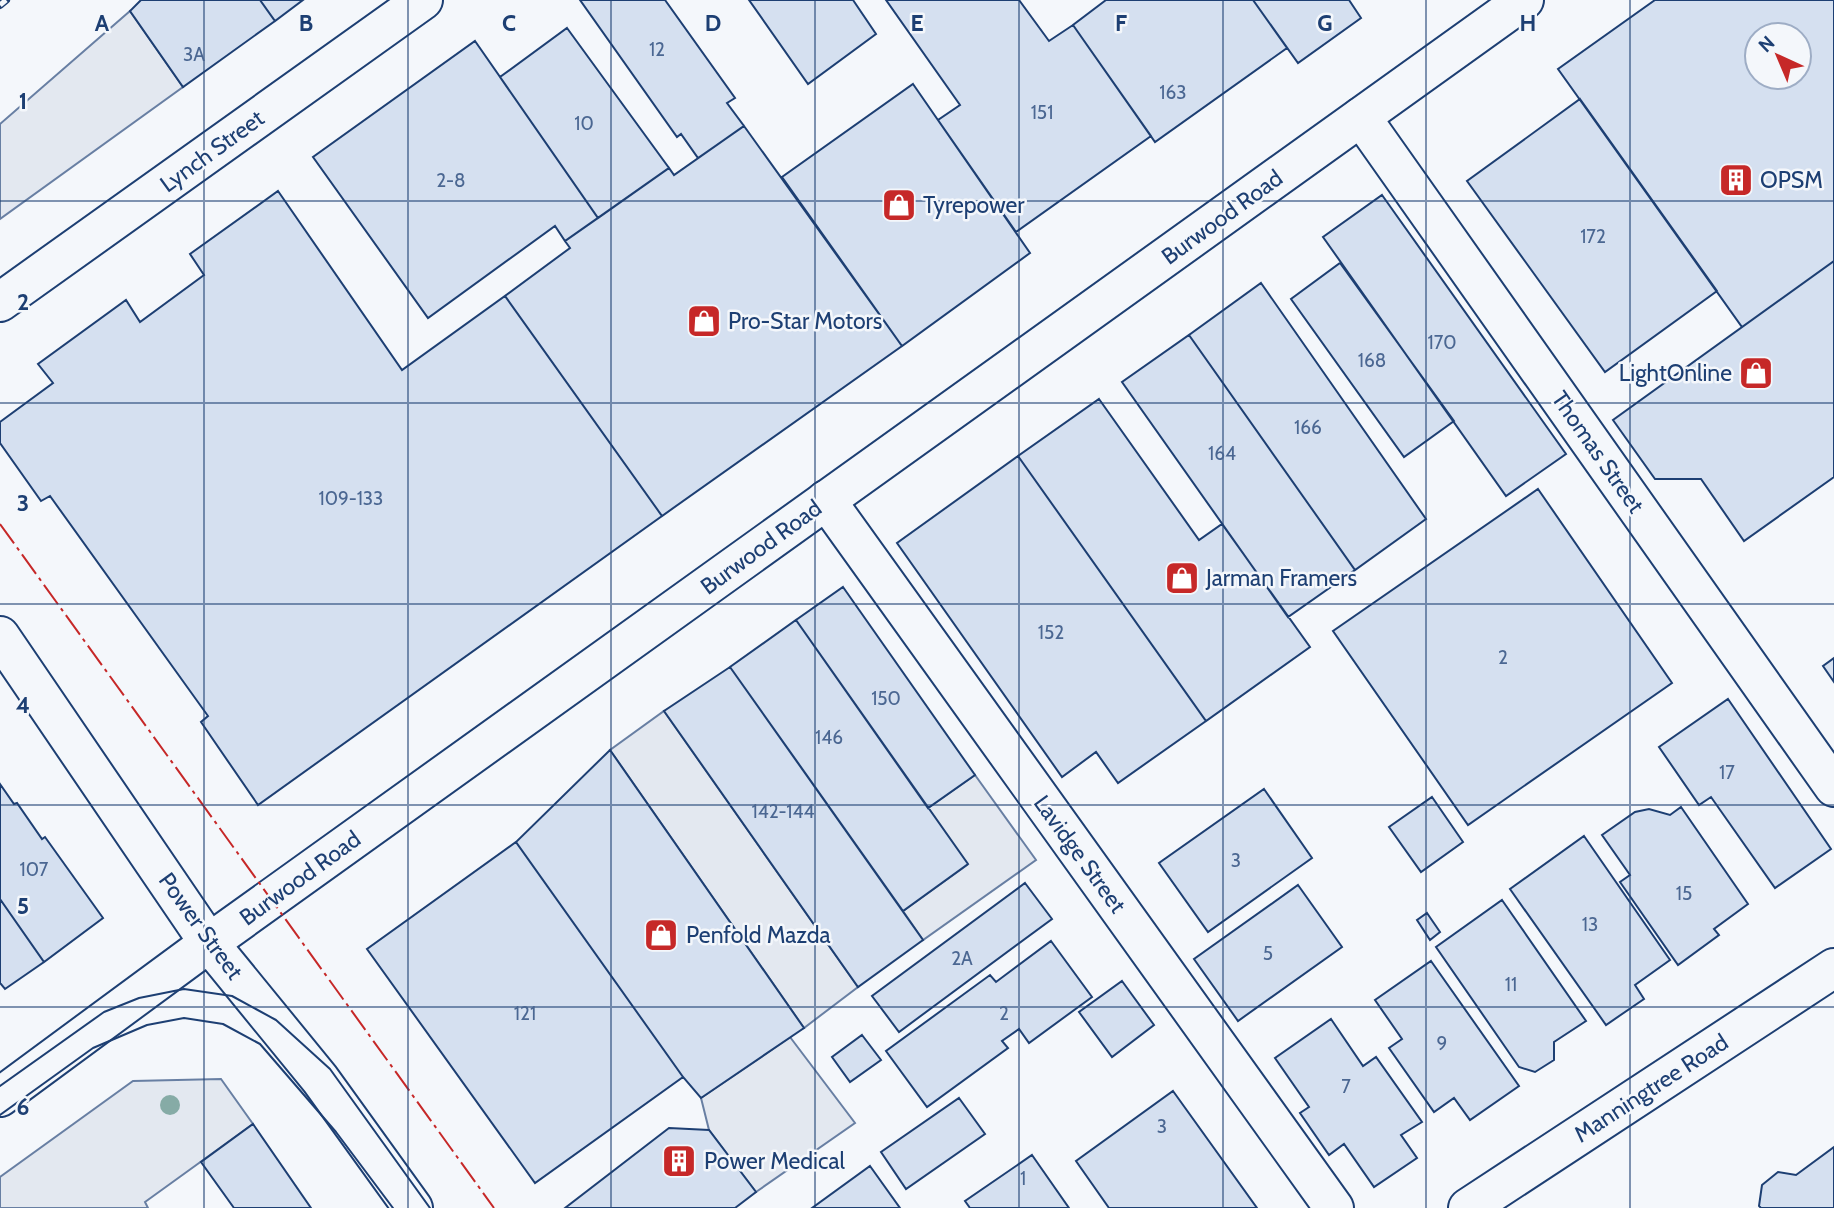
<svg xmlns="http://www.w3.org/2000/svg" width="1834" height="1208" font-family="Cabin,sans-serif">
  <rect width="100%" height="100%" fill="#f4f7fb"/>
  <!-- parking -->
  <path fill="#e3e8f0" stroke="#687fa3" stroke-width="2" d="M130,11l53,76 -183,132v-95z
    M664,711l194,276 -54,41 -194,-278z
    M975,775l61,85 -113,80 -20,-29 64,-46 -39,-57z
    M790,1037l65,86 -99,69 -47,-62 -8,-32z
    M221,1079l32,45 -108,78 3,6h-148v-31l133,-96z"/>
  <!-- building -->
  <path fill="#d5e0f0" stroke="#1d3f73" stroke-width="2" fill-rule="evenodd" d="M141,0h119l15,21 -92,66 -53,-76z
    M260,0h43l-28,21z
    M580,0h85l70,98 -8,5 17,23 -46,32 -17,-24 -4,3z
    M749,0h104l23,34 -68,50z
    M886,0h133l30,41 24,-16 78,111 -135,96 -78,-112 22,-15z
    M1106,0h147l34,48 -132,94 -82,-117z
    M1253,0h96l12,18 -63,45z
    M1655,0h179v261l-92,66 -184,-258zM1757,35h42v42h-42z
    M567,28l102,140 -71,50 -98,-141z
    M475,41l123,177 -33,23 -10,-15 -127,92 -115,-161z
    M913,84l117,169 -128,93 -120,-169z
    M1580,99l137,192 -112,81 -138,-191z
    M744,126l158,220 -240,170 -157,-220 65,-48 -5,-7 104,-73 5,7z
    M278,191l124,179 103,-74 157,220 -404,289 -57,-83 7,-6 -158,-220 -9,5 -41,-58v-21l53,-39 -15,-19 88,-64 14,22 64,-47 -14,-21z
    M1382,195l184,259 -60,42 -183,-259z
    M1834,261v216l-90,64 -43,-62h-46l-42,-59z
    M1340,263l114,158 -50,36 -113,-158z
    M1261,283l165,236 -71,51 -166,-235z
    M1189,335l166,235 -67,47 -166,-235z
    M1099,399l100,141 23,-16 88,123 -104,74 -188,-265z
    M1018,456l188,265 -88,62 -22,-31 -34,25 -165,-234z
    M1538,489l134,194 -204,142 -135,-194z
    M843,587l132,188 -47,33 -132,-188z
    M796,620l172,244 -65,47 -173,-244z
    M1834,658v24l-11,-16z
    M730,667l193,273 -65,47 -194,-276z
    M1728,699l103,150 -56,39 -64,-91 -12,8 -40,-58z
    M610,750l194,278 -103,70 -18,-21 -167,-235z
    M0,784l14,20 3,-1 25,36 3,-2 58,81 -59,44 -44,-63z
    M1264,789l48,69 -104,74 -49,-69z
    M1432,797l31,45 -42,30 -32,-45z
    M1681,807l67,97 -34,25 5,6 -41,30 -58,-83 10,-7 -28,-40 33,-23 14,-3 21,6z
    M1584,836l86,124 -35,25 9,14 -38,26 -96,-136z
    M516,842l167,235 -148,106 -168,-234z
    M1025,883l27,36 -153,113 -27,-36z
    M1298,885l44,62 -104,74 -44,-62z
    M0,899l44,63 -39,27 -5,-6z
    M1502,900l84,121 -32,21v18l-19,12 -16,-5 -83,-120z
    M1427,913l13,19 -10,8 -13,-20z
    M1051,941l41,56 -63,46 -10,-14 -17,12 6,7 -81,59 -41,-56 104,-76 6,7z
    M1431,961l88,125 -49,34 -16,-22 -20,14 -45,-64 13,-9 -27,-39z
    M1122,981l32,44 -42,32 -33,-45z
    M1331,1019l32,47 13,-9 46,65 -21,13 16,23 -43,29 -30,-43 -15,11 -29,-42 9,-6 -34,-49z
    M862,1035l19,25 -31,22 -18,-25z
    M1173,1091l84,117h-148l-33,-47z
    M959,1098l26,36 -79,55 -25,-37z
    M253,1124l58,84h-77l-33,-46z
    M669,1128l40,2 47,62 -21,16h-170z
    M1834,1147v61h-73l-2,-2 3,-21 16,-13 18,3z
    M1032,1155l37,53h-99l-5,-7z
    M870,1166l30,42h-88z"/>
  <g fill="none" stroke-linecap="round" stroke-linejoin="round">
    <!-- minor casing -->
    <g stroke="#1d3f73" stroke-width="42">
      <path id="minor" d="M1361,117l473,670
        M0,302l423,-302
        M826,500l508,708
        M1468,1208l366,-240"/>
    </g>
    <!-- major casing -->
    <g stroke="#1d3f73" stroke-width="42">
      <path id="major" d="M0,636l209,307 111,136 93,129
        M0,1097l209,-154 1315,-943"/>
    </g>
    <!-- minor -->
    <use href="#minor" stroke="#f4f7fb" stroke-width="38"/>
    <!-- major -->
    <use href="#major" stroke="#f4f7fb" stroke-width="38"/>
    <!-- tram -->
    <path stroke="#1d3f73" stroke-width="2" d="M0,1086l104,-74 35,-14 45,-9 48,7 44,24 54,49 100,139
      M0,1115l93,-67 54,-23 37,-7 39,6 37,20 76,88 57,76"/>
    <!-- rail casing -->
    <g stroke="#1d3f73" stroke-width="8">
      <path id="rail" d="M0,5l6,-5"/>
    </g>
    <!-- rail -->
    <use href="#rail" stroke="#f4f7fb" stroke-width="5" stroke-dasharray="16" stroke-linecap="butt"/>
    <!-- power -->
    <path stroke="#c62828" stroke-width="2" stroke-dasharray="24 5 3.5 5" stroke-linecap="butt" d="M0,524l494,684"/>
  </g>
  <!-- trees -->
  <circle fill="#86aba6" cx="170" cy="1105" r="10"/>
  <!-- grid -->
  <path fill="none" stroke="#1d3f73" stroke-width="2" stroke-opacity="0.55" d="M204,0v1208M408,0v1208M611,0v1208M815,0v1208M1019,0v1208M1223,0v1208M1426,0v1208M1630,0v1208M0,201h1834M0,403h1834M0,604h1834M0,805h1834M0,1007h1834"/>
  <!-- icons -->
  <defs>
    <g id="building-square" transform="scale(1.75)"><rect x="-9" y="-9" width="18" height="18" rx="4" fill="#c62828" stroke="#f4f7fb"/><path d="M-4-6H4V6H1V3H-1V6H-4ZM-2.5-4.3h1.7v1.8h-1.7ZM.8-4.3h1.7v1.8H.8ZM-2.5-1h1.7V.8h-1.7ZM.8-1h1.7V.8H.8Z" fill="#fff"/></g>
    <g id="shop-square" transform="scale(1.75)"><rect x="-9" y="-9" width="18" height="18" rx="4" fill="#c62828" stroke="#f4f7fb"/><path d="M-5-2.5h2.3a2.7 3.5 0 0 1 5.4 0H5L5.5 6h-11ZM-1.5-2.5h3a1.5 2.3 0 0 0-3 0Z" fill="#fff"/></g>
  </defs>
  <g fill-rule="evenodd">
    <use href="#building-square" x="1736" y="180"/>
    <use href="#shop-square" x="899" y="205"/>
    <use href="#shop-square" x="704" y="321"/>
    <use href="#shop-square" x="1756" y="373"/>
    <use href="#shop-square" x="1182" y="578"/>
    <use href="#shop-square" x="661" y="935"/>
    <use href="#building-square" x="679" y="1161"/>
  </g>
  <g text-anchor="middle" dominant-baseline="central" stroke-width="5" stroke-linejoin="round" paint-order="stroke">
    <!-- number labels -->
    <g font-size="19" fill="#4b6792">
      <text x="657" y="49">12</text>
      <text x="194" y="54">3A</text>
      <text x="1173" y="92">163</text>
      <text x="1042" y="112">151</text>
      <text x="584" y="123">10</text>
      <text x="451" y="180">2-8</text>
      <text x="1593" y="236">172</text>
      <text x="1442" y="342">170</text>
      <text x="1372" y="360">168</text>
      <text x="1308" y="427">166</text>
      <text x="1222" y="453">164</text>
      <text x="351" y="498">109-133</text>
      <text x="1051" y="632">152</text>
      <text x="1503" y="657">2</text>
      <text x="886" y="698">150</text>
      <text x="829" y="737">146</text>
      <text x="1727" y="772">17</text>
      <text x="783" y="811">142-144</text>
      <text x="1236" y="860">3</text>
      <text x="34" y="869">107</text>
      <text x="1684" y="893">15</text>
      <text x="1590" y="924">13</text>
      <text x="1268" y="953">5</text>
      <text x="962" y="958">2A</text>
      <text x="1511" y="984">11</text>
      <text x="525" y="1013">121</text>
      <text x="1004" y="1013">2</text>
      <text x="1442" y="1043">9</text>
      <text x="1346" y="1086">7</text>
      <text x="1162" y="1126">3</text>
      <text x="1023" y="1178">1</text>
    </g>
    <!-- street labels -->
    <g font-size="23" fill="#1d3f73" stroke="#f4f7fb">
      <text transform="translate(212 151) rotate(-36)">Lynch Street</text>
      <text transform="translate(1222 217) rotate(-36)">Burwood Road</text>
      <text transform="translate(1598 452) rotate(55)">Thomas Street</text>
      <text transform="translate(761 547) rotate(-36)">Burwood Road</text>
      <text transform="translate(1080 854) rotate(54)">Lavidge Street</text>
      <text transform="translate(300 878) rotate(-36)">Burwood Road</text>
      <text transform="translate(201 926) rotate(54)">Power Street</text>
      <text transform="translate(1651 1088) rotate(-33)">Manningtree Road</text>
    </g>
    <!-- poi labels -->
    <g font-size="23" fill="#1d3f73" stroke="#f4f7fb" text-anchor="start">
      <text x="1760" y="180">OPSM</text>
      <text x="923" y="205">Tyrepower</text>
      <text x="728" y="321">Pro-Star Motors</text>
      <text x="1732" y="373" text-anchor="end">LightOnline</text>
      <text x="1206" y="578">Jarman Framers</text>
      <text x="686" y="935">Penfold Mazda</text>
      <text x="704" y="1161">Power Medical</text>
    </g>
  </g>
  <g font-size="23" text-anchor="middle" font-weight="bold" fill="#1d3f73" stroke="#f4f7fb" stroke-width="5" stroke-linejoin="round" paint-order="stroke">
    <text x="102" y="31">A</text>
    <text x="306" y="31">B</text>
    <text x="509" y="31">C</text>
    <text x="713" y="31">D</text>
    <text x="917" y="31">E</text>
    <text x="1121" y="31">F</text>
    <text x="1325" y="31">G</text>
    <text x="1528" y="31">H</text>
    <text x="23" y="109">1</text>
    <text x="23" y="310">2</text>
    <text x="23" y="511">3</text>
    <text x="23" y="713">4</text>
    <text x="23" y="914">5</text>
    <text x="23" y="1115">6</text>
  </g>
  <!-- north arrow -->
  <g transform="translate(1778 56) rotate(316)"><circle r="33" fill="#f4f7fb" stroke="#9eadc5" stroke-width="2"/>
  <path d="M0-5L12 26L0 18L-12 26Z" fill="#c62828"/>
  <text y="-10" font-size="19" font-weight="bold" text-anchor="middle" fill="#1d3f73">N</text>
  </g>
</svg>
